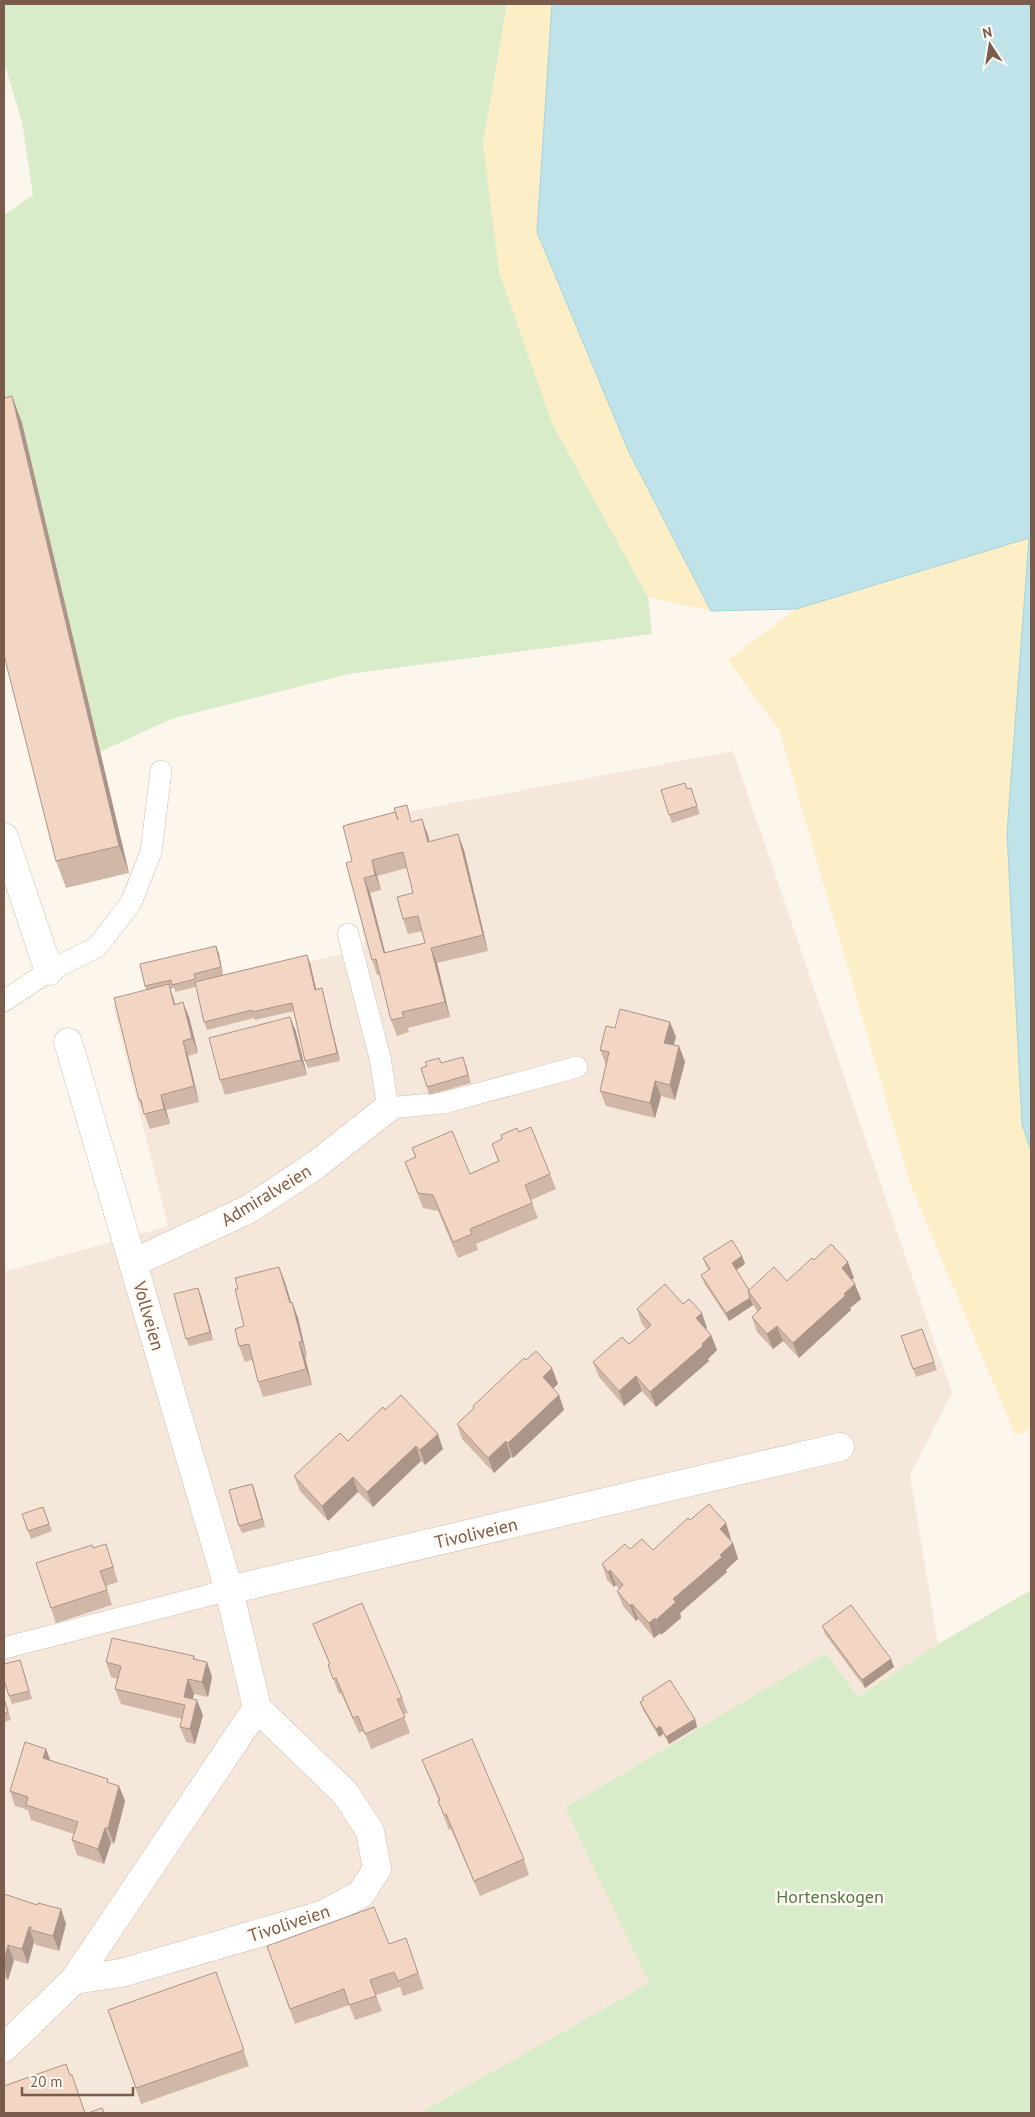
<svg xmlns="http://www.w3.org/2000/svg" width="1035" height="2117" font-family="'PT Sans',sans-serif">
  <rect width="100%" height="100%" fill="#fdf6ec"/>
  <!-- residential -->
  <path fill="#f5e8da" d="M733,751l219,642 -42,82 28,169 -80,53 -32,-44 -261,155 84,175 -229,130h-416v-841l164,-46 -55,-220 252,-57 -18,-126z"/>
  <!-- green -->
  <path fill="#d8ecc9" d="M4,4h503l-24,140 69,279 96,174 4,37 -303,40 -178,45 -71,33 -78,-329 -18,5v-213l29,-20 -11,-73 -18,-60z
    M1031,1590v523h-611l229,-130 -84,-175 261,-155 32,44 80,-53z"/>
  <!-- sand -->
  <path fill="#fcefc7" d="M507,4h45l-15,228 91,218 83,161 -63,-14 -96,-174 -53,-151 -16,-128z
    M1030,537l-23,296 15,291 9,27v278l-16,6 -104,-249 -132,-456 -51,-70 68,-51z"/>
  <!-- water -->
  <path fill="#bfe3e8" stroke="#a5d3da" d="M552,4h479v1147l-9,-27 -15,-291 22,-295 -233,71 -85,2 -83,-161 -91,-218z"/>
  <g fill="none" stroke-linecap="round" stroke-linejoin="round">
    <!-- lane casing -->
    <g stroke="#d1beb0" stroke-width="22">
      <path id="lane" d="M348,934l32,124 8,50 55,-5 134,-36
        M4,1001l45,-30 48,-24 34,-44 20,-51 10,-81
        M4,1648l225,-58"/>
    </g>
    <!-- street casing -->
    <g stroke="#d1beb0" stroke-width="29">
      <path id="street" d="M4,837l45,134
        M68,1042l161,548
        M133,1263l116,-54 68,-45 71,-56
        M74,1980l47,-7 201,-58 39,-21 16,-25 -7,-38 -25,-38 -88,-85
        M4,2048l70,-68 183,-272 -28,-118 611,-143"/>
    </g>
    <!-- lane -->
    <use href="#lane" stroke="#fff" stroke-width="21"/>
    <!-- street -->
    <use href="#street" stroke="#fff" stroke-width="28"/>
  </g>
  <!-- wall -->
  <path fill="#d1b7a8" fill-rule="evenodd" d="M12,396l10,27 107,450 -63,15 -10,-27z
    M691,788l9,26 -28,9 -11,-33z
    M413,821l15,14 1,6 35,9 24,101 -51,12 13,54 -42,11 1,4 -12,4 -6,-16 -11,-45h-3l-5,-15 -20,-99zM407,868l6,25 -10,26 5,15 14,-3 3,12 -40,10 -15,-60 11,-3 -4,-14z
    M216,946l3,8 4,21 84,-20 3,8 6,26 6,-1 2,8 16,65 -32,7 -3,-7 -11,-50 -39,9 -1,-2 -47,12 -3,-8 -8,-35 -21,5 -1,-4 -4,1 5,15 14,13 9,36 -10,3 11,46 -33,8 4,14 -20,5 -11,-29 7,-110 -1,-4z
    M290,1017l6,15 11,43 -82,20 -5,-15z
    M676,1037l-3,8 6,1 6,16 -10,38 -14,-4 -6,22 -49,-12 -6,-15 6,-26 -6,-15z
    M441,1063l25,1 5,19 -42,12 -2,-8z
    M519,1132l31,42 6,15 -25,11 7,18 -62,26 2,6 -20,8 -20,-47 -15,-3 -18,-46 10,-5 -3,-9 58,26 28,-13 -6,-17z
    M742,1256l3,8 -9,6 13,20 38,-9 27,-21 40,18 -2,2 9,19 -11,9 1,2 -52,48 -16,-17 -10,8 -16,-17 -5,-15 6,-5 -5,-7 -24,16 -25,-38 -3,-8 8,-5 -3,-4 -3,-8z
    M279,1267l12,36 1,-1 6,16 9,39h-2l7,28 -49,12 -5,-15 -6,-22 -7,2 -6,-16 5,-20 -6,-37z
    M201,1296l12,44 -24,6 -3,-7z
    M683,1304l24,24 -1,1 5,6 6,15 -9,9 1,2 -53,46 -14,-16 -18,15 -25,-29 -6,-15 36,-18 17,-15 -4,-5 -5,-15z
    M922,1329l15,41 -21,7 -15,-41z
    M526,1360l26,8 6,16 -5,4 6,7 5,15 -51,48 -2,-1 -17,16 -32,-34 -5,-15 17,-16 -1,-2z
    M385,1410l58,39 -18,16 -4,-4 -48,46 -15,-15 -30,29 -28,-30 -6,-15 54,-35z
    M252,1484l13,43 -23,6 -3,-7z
    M43,1507l9,24 -21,8 -9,-25z
    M690,1520l41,19 -1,1 3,3 5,16 -12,11 1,2 -47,41 1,5 -20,17 -1,-2 -6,5 -16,-19 -2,2 -13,-15 -6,-15 2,-2 -3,-4 -2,2 -7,-7 -5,-16 28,-15 23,1z
    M93,1548l18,11 7,23 -12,4 6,19 -56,18 -5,-15z
    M313,1624l89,74 6,15 -5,1 7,19 -39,16 -7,-18 -5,2 -18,-40 -2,1 -11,-29h2z
    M822,1626l69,33 3,8 -29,21 -40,-54z
    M194,1656l1,3 12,3 5,15 -4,20 -14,-3 -1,5 10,16 -8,29 -9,-2 -6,-15 2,-8 -61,-15 -6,-15 2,-10 -6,-2 -5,-15z
    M23,1668l9,31 -20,5 -3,-8z
    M4,1697l7,23 -7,2z
    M642,1698l53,21 2,8 -28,17 -6,-10 -4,3 -16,-27 -3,-8 3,-2z
    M46,1749l4,11 69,26 6,15 -11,43 -3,-1 -7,21 -27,-9 -5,-15 2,-6 -43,-14 -3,-10 -13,-4 -5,-15z
    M422,1760l102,99 5,16 -49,21 -29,-67 -2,1 -11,-29h1z
    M4,1894l33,11 24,4 5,15 -7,27 -23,-6 -2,-3 -6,22 -14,-4 -6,20 -4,-2z
    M406,1938l18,51 -21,7 -3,-9 -24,8 6,16 -27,9 -6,-15 -54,19 -28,-78 122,-2z
    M216,1972l33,94 -108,38 -33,-94z"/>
  <!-- shaded-wall -->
  <path fill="#aa9588" d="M12,396l10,27 107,450 -10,-27z
    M422,819l6,16 5,22 -5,-15z
    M458,834l6,16 24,101 -5,-16z
    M372,860l5,16 4,14 -6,-15z
    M364,878l6,15 19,75 -5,-15z
    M216,946l3,8 4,21 -2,-8z
    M431,948l6,15 13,54 -5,-15z
    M307,955l3,8 8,34 -3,-7z
    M169,984l5,16 5,20 -5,-15z
    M322,988l2,8 16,65 -3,-8z
    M183,1002l6,15 9,36 -6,-15z
    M290,1017l6,15 11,43 -6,-15z
    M670,1022l6,15 -6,21 -6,-15z
    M183,1041l5,15 11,46 -5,-16z
    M679,1046l6,16 -10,38 -5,-15z
    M655,1081l6,15 -6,22 -5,-15z
    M161,1095l5,15 4,14 -6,-15z
    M742,1256l3,8 -10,7 -3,-8z
    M848,1262l6,16 -7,6 -5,-16z
    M279,1267l6,15 11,36 -6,-15z
    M855,1284l6,15 -11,9 1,2 -52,48 -6,-15z
    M198,1288l3,8 12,44 -3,-8z
    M750,1298l3,7 -24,16 -3,-8z
    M292,1302l6,16 9,39 -5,-16z
    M702,1313l5,15 -5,5 -6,-15z
    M777,1326l6,15 -10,8 -6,-15z
    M711,1335l6,15 -9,9 1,2 -53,46 -6,-15z
    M299,1342l6,15 7,28 -6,-16z
    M552,1368l6,16 -10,9 -5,-16z
    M636,1376l6,15 -18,15 -5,-15z
    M559,1395l5,15 -51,48 -5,-15z
    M438,1434l5,15 -18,16 -5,-15z
    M506,1441l5,16 -17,16 -6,-15z
    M416,1446l5,15 -48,46 -6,-15z
    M353,1477l5,15 -30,29 -6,-15z
    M252,1484l3,7 10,36 -3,-8z
    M726,1523l5,16 -6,5 -5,-15z
    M733,1543l5,16 -12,11 1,2 -47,41 1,5 -20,17 -5,-15 17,-21z
    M610,1570l6,15 -2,2 -6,-15z
    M632,1604l6,15 -2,2 -6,-15z
    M655,1618l5,15 -6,5 -5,-15z
    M891,1659l3,8 -29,21 -3,-8z
    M207,1662l5,15 -4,20 -6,-15z
    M188,1679l6,15 -5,19 -5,-16z
    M197,1700l6,15 -8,29 -5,-15z
    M695,1719l2,8 -28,17 -3,-7z
    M660,1726l3,8 -4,3 -3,-8z
    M46,1749l6,16 -9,-7z
    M119,1786l6,15 -11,43 -6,-16z
    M105,1828l6,15 -7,21 -6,-15z
    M61,1909l5,15 -7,27 -6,-15z
    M29,1927l5,15 -6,22 -6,-15z
    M8,1945l6,15 -6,20 -4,-13v-6z"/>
  <!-- building -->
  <path fill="#f3d5c3" stroke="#aa9588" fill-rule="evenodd" d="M12,396l107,450 -63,15 -52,-206v-257z
    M685,783l2,6 4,-1 6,18 -28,9 -8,-25z
    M407,805l4,17 11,-3 6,23 30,-8 25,101 -52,13 14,54 -43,10 2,5 -13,3 -15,-61 -4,1 -26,-97 6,-2 -9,-35 52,-14 3,8 -4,-12zM403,852l10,41 -16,4 6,22 15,-3 7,27 -41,10 -20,-75 11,-3 -3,-15z
    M216,946l5,21 -27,7 1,5 -23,6 -1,-5 -26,6 -5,-22z
    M307,955l8,35 7,-2 15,65 -32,8 -13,-58 -40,9v-2l-48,12 -9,-40z
    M169,984l5,21 9,-3 9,36 -9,3 11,45 -33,9 3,14 -20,5 -3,-14h-2l-25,-102z
    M620,1009l50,13 -6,21 15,3 -9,39 -15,-4 -5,22 -50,-12 9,-39 -9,-2 6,-24 9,2z
    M290,1017l11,43 -81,20 -11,-42z
    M463,1057l5,18 -41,12 -6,-19 6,-2 -2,-4 14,-4 2,5z
    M531,1127l19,47 -25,11 7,18 -62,26 2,5 -19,8 -20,-47 -15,-2 -13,-31 11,-5 -4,-9 40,-17 18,43 29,-13 -7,-17 10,-5 -1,-4 16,-7 2,4z
    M732,1240l10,16 -10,7 17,27 -1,1 2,7 -24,15 -25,-38 9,-6 -7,-11z
    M831,1244l17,18 -6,6 13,16 -11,10 2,1 -53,48 -16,-17 -10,8 -15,-17 9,-9 -13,-17 26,-24 13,14 25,-23 2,2z
    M279,1267l11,36 2,-1 10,39 -3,1 7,27 -48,13 -9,-38 -10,2 -4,-17 9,-3 -9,-37h3l-3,-11z
    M665,1284l18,20 6,-5 13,14 -6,5 15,17 -9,9 1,2 -53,46 -14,-16 -17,15 -26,-29 29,-25 7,7 22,-19 -14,-16z
    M198,1288l12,44 -24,7 -12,-45z
    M922,1329l12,33 -21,7 -12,-33z
    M536,1351l16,17 -9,9 16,18 -51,48 -2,-2 -18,17 -31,-34 17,-16 -1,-2 51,-48 2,2z
    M401,1395l37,39 -18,16 -4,-4 -49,46 -14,-15 -31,29 -28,-30 46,-43 8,8 35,-34 2,3z
    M252,1484l10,35 -23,7 -10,-36z
    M709,1504l17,19 -6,6 13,14 -13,12 2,2 -49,42 3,3 -20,18 -1,-2 -6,5 -17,-19 -2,2 -13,-15 6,-6 -13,-15 -2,2 -6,-8 23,-20 5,5 12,-10 11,11 35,-32 2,2z
    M43,1507l6,17 -21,7 -6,-17z
    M106,1544l7,23 -13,4 7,19 -56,18 -15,-45 56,-18 1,3z
    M362,1603l40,95 -5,1 8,18 -40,17 -7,-18 -5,2 -17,-40 -3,1 -5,-14 2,-1 -17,-40z
    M851,1605l40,54 -29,21 -40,-54z
    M112,1638l82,18 -1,3 14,3 -5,20 -14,-3 -4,18 13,3 -7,29 -10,-2 5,-22 -70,-16 6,-23 -15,-4z
    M20,1660l9,31 -20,5 -5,-16v-16z
    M670,1680l25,39 -29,18 -6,-11 -4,3 -16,-27 4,-2 -2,-2z
    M4,1699l4,13 -4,2z
    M472,1739l52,120 -50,22 -28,-67 -2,1 -6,-14 2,-1 -18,-40z
    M25,1742l21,7 -3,9 65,21 -1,3 12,4 -11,42h-3l-7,21 -26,-9 6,-18 -52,-17 2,-8 -18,-6z
    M4,1894l33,11 1,-2 23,6 -8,27 -22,-6v-3h-2l-7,22 -14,-4 -4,16z
    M374,1907l15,37 17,-6 12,35 -20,8 -4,-9 -24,8 6,16 -27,9 -5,-16 -54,20 -23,-63z
    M216,1972l28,78 -108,38 -28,-78z
    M66,2064l4,11h2l13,38h-81v-27z
    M102,2108l2,5h-16z"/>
  <g text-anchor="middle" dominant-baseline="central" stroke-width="5" stroke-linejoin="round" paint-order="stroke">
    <!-- street labels -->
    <g font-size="18" fill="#7a5c4d" stroke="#fffaf3">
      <text transform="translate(266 1195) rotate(-31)">Admiralveien</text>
      <text transform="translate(149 1316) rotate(74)">Vollveien</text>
      <text transform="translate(476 1533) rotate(-13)">Tivoliveien</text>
      <text transform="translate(289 1923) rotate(-18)">Tivoliveien</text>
    </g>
    <!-- park labels -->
    <g font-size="18" fill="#537a41" stroke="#fffaf3">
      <text x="830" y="1896">Hortenskogen</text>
    </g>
  </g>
  <!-- border -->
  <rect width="1035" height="2117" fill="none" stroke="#7a5c4d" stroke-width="10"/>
  <!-- north arrow -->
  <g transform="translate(990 45) rotate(348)" stroke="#fffaf3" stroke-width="4" paint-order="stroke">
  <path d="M0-4L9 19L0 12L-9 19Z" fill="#7a5c4d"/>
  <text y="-8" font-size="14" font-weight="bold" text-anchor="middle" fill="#7a5c4d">N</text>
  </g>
  <!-- scale -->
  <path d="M22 2087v8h111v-8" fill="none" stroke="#7a5c4d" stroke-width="2.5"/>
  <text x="30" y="2087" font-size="15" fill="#7a5c4d" stroke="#fffaf3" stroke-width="4" paint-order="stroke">20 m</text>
</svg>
